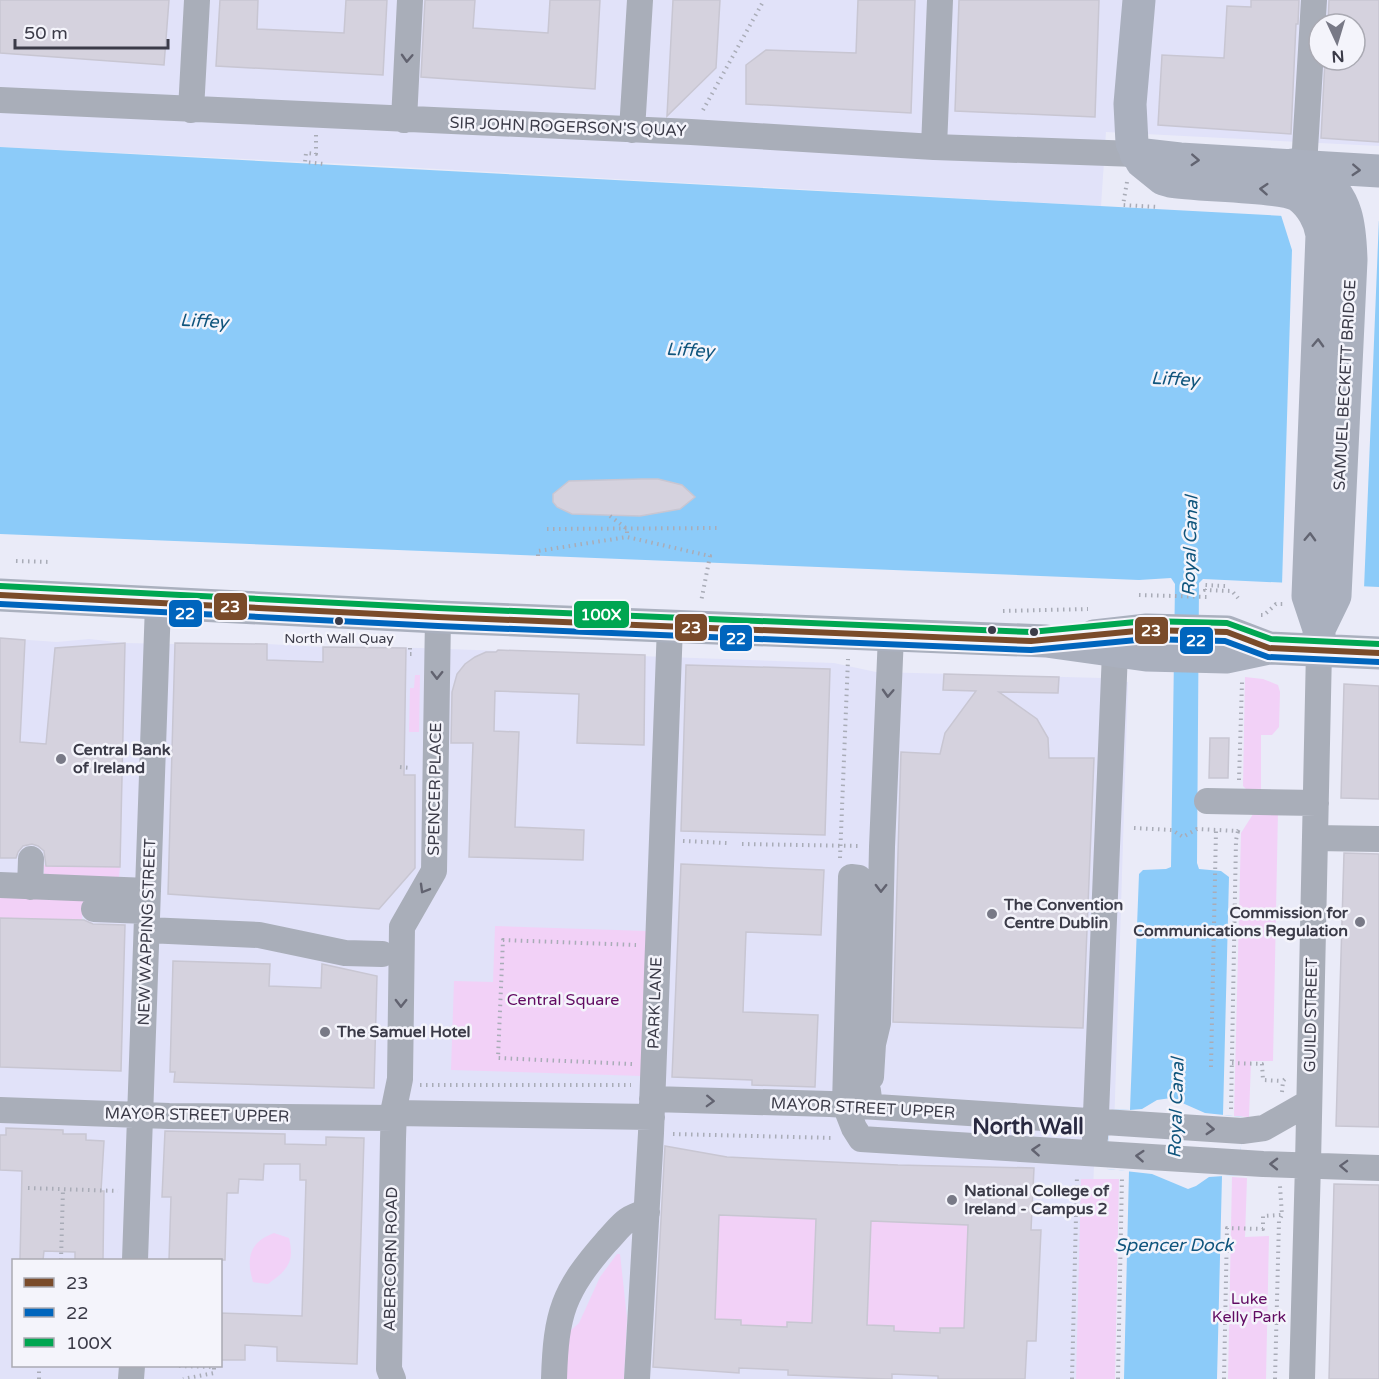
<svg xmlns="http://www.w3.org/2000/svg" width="1379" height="1379" font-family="'Varela Round',sans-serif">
  <rect width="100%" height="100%" fill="#eaebf8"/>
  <!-- built -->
  <path fill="#e1e2f9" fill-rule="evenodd" d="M0,0h1379v146l-273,-14 -5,74 -754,-42 -347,-17zM1319,24h36v36h-36z
    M0,638l57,4 32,-3 36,4 48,1h94l56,3 97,1 414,15 42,9 226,6v3l26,1 -15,481 -19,2 -8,214h-1086zM14,1260h206v106h-206z"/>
  <!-- green -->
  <path fill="#f2d1f7" d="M415,675h5l-1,57h-10l1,-44h4z
    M1245,677l18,2 15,6 2,7 -1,35 -7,8h-11v59l-11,-1 -7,-7z
    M1255,811h23l-5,250h-22l-2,56 -15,-1 7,-283z
    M44,865l76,2 -1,10 -75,-2z
    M0,895l124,3v7l-41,-2 -1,17 -82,-2z
    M495,926l152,5 -5,145 -191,-6 3,-89 39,1z
    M1232,1177l15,1 -2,59 24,-1 -3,143h-38z
    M1081,1179h38l-4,200h-39z
    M719,1215l97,4 -5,118 -9,-15h-14l-1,5 -46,-2v-5l-16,-1 -11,14z
    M871,1221l97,4 -4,118 -10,-15h-14v5l-46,-2v-5l-17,-1 -10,15z
    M274,1233l15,5c6,25 -2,32 -21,46l-15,-2c-7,-23 -4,-40 21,-49z
    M617,1254h3l7,64 -3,61h-58l2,-46 11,-10 21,-46z"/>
  <!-- water -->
  <path fill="#8ccbf9" d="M0,147l1379,74v366l-176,-8 -4,4 -2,280 2,6 22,2 8,6 -6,238 20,2 -4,58 -17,1 -5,203h-93l5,-208 -22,-2 3,-60 20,1 9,-236 4,-4 23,-1 5,-2 4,-283 -4,-6 -32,2 -1139,-46z"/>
  <!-- pier -->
  <path fill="#eaebf8" d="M1280,212l99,6 -15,371 -82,-4 10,-335z
    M1171,1098l34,15 38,4 -4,58 -30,2 -13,9 -8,3 -36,-15 -45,-5 3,-60 20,1 12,-1 15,-9z"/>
  <!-- building -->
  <path fill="#d5d2de" stroke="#c8c6d2" stroke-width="1.5" fill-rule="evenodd" d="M0,0h169l-5,65 -164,-12z
    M220,0h38l-1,29 87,4 2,-33h41l-4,75 -167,-9z
    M425,0h50l-2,28 75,5 2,-33h50l-5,89 -174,-12z
    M673,0h47l-4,68 -49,48z
    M858,0h57l-4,113 -165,-9v-39l20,-15 90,3z
    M959,0h140l-4,117 -140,-6z
    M1251,0h48l-1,24h-2l-5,110 -133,-9 4,-70 62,3 3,-52 24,1z
    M1329,0h50v142l-58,-4 4,-78h30v-36h-27z
    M641,479h17l24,6 13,12 -15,12 -40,7 -68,-2 -15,-7 -4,-5v-8l16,-13z
    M0,638l25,2 -5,102 26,2 9,-96 70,-5 -5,224 -74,-1 -2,-15 -6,-5 -6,-2 -9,2 -5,6 -2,6h-16z
    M175,643l92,1v16l56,2v-15l83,1 -2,127h11v93l-36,41 -211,-15z
    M498,650l147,5 -1,90 -67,-2 2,-49 -84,-3 -1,40 25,1 -4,95 69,3 -1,30 -114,-3 4,-114h-22l1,-51 5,-18 8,-10 10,-7 11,-5h10z
    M686,665l144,4 -5,166 -144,-4z
    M944,674l115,3 -1,16 -59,-1 38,27 11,19 1,20h45l-11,270 -190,-6 8,-270 39,2 5,-21 31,-42 -33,-1z
    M1344,684l35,2v113l-38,-1z
    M1210,738h19l-1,40h-19z
    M1344,853l35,1v273l-43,-1z
    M681,864l143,6 -3,65 -75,-3 -3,80 75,3 -3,72 -63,-2v-5l-80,-3z
    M0,918l84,2 9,4 32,1 -4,146 -121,-4z
    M173,961l97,3 -1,22 52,2 1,-24 55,12 -3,112 -200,-6 1,-10h-5z
    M6,1128l57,2v4h23v6l18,1 -3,50h3l-1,69h-28v-8l-31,-1 -1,9h-23l2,-89 -22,-1v-35h6z
    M165,1131l120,3v10l41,1v-8l38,1 -7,226 -80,-3v-14l-32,-2v15h-25v-47l82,3 4,-136h-6v-16h-36l-1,16 -24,-1 -1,14h-11l-2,67h-56l2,-63h-9z
    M665,1146l62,11 171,8 136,3 -3,62h10l-5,111h-9l-2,38h-87v-3l-46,-2v5h-5l-99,-4v-5l-49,-2v5l-86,-6zM719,1215l97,4 -4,104 -25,-1v5l-46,-2v-5l-26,-1zM871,1221l97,4 -4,103h-24v5l-46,-2v-5l-27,-1z
    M1334,1184l45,1v194h-50z"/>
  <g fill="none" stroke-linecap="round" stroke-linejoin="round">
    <!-- path -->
    <path stroke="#a9acb7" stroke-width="4" stroke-dasharray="1.5 4.5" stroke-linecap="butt" d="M703,110l61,-110
      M316,135v19l-10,-1 -1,9 19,2
      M1127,182l-4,23 35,2
      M610,516l17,13v8
      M547,529l173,-1
      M538,556v-5l89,-14 83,19 -9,46
      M16,561l35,1
      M1225,586l-20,-1v5l27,1 6,7
      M1139,595l69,2
      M1003,611l85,-2
      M1261,615h3l12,-11h9
      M410,648v6h6
      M400,767l11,1
      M1239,780l3,-98
      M1134,828l38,2 11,7 14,-8 41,2 1,-2
      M683,841l44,2
      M742,844l118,2
      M840,858l8,-199
      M1232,1063l30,1 1,16 20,1
      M632,1064l-134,-6 5,-118 133,5
      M1211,1067l5,-237
      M420,1085h211
      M1282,1092l1,-11 4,-4
      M1231,1109l5,-269 2,-9
      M673,1134l161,4
      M28,1188l90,3
      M61,1260l2,-71
      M179,1366l35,1v6l-31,6
      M39,1379v-13
      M1072,1379l5,-204
      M1118,1379l4,-202
      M1224,1379l3,-151 36,1v-13l18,-1
      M1275,1379l4,-158 3,-6 -2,-29"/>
    <!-- minor -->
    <path stroke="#a9aeb9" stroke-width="26" d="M0,100l691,32 243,15 202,7
      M191,110l6,-110
      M404,120l6,-120
      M632,130l8,-130
      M934,147l6,-147
      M1304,166l10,-166
      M1207,801l109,2
      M1315,838l64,1
      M0,885l148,6
      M30,887l1,-28
      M94,909l53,2
      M147,930l112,5 86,18 37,1
      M871,1077l2,-33 5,-21 4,-176 9,-212
      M652,1099l178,5 412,27 22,-3 44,-25
      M870,1106l-2,-15 -13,-47 4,-166 -8,-1 -6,228 9,23 7,11 402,25 116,4
      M0,1110l169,6 225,2
      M394,1113l258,4
      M1095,1138l20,-486
      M135,1260l23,-656
      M131,1379l1,-13
      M393,1379l-4,-10 4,-230 1,-31 6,-29 2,-152 32,-56 4,-254
      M554,1379c2,-66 9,-88 53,-138 15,-16 17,-23 40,-29
      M637,1379l14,-246 19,-507
      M1302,1379l6,-215 11,-514"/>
    <!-- major -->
    <path stroke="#aab0be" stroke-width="33" d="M1139,0l-9,104 2,39 10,19 21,17 7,2c27,5 111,4 129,15 12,9 21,24 23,39l-14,361 11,33v21
      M1136,154l44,5 199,12
      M1292,165c8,5 18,7 26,12 30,19 32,51 33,83l-16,336 -16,33
      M0,595l438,22 608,24 100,14 80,2 43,-9 110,5
      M1094,636l53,-6 80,2 42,16"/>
    <!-- bus-1 casing -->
    <g stroke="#f4f4fb" stroke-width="10">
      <path id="bus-1" d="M0,595l438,22 593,24 116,-11 80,2 42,16 110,5"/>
    </g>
    <!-- bus-2 casing -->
    <g stroke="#f4f4fb" stroke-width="10">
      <path id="bus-2" d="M0,604l438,22 593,24 116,-11 78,2 43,16 111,5"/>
    </g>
    <!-- bus-3 casing -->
    <g stroke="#f4f4fb" stroke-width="10">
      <path id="bus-3" d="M0,586l438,22 593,24 115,-11 81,2 44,16 108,5"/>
    </g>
    <!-- bus-1 -->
    <use href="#bus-1" stroke="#7a4b2a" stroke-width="6"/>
    <!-- bus-2 -->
    <use href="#bus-2" stroke="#0065bd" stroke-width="6"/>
    <!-- bus-3 -->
    <use href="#bus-3" stroke="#00a651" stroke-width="6"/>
  </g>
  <!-- one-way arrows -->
  <defs><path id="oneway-chevron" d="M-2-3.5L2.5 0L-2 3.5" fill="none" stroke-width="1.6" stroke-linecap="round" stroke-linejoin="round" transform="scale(1.5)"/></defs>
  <g stroke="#626370">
    <use href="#oneway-chevron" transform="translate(407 58) rotate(93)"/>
    <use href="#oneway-chevron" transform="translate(437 675) rotate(91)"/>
    <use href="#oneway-chevron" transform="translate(888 693) rotate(93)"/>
    <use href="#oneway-chevron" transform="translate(881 888) rotate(91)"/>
    <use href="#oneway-chevron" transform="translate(424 889) rotate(120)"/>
    <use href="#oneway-chevron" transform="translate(401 1003) rotate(91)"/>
    <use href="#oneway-chevron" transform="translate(710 1101) rotate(2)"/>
    <use href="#oneway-chevron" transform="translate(1210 1129) rotate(3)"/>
    <use href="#oneway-chevron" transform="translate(1036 1150) rotate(-176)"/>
    <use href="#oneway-chevron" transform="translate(1140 1156) rotate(-176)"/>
    <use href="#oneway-chevron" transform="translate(1274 1164) rotate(-179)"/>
    <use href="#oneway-chevron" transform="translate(1344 1166) rotate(-178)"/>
  </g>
  <g stroke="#626471">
    <use href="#oneway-chevron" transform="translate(1195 160) rotate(3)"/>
    <use href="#oneway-chevron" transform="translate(1356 170) rotate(3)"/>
    <use href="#oneway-chevron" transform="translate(1264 189) rotate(-176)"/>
    <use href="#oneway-chevron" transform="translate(1318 343) rotate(-88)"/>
    <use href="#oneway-chevron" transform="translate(1310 537) rotate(-88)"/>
  </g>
  <!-- markers -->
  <g fill="#3b3b48" stroke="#f4f4fb" stroke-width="2">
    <circle cx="339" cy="621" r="5"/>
    <circle cx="992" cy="630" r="5"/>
    <circle cx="1034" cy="632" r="5"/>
  </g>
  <g fill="#787986" stroke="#f4f4fb" stroke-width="2">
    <circle cx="61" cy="759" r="6"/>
    <circle cx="992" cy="914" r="6"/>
    <circle cx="1360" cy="922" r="6"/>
    <circle cx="325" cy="1032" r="6"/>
    <circle cx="952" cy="1200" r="6"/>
  </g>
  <g text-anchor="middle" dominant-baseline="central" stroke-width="5" stroke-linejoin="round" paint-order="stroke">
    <!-- bus labels -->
    <g font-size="14" fill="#3b3b48" stroke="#f4f4fb">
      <text x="339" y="638">North Wall Quay</text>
    </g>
    <!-- street labels -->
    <g font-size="16" fill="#3b3b48" stroke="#f4f4fb">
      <text transform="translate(568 127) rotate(2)">SIR JOHN ROGERSON'S QUAY</text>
      <text transform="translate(1345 385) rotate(-87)">SAMUEL BECKETT BRIDGE</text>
      <text transform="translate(435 789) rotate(-89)">SPENCER PLACE</text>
      <text transform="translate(147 932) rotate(-88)">NEW WAPPING STREET</text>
      <text transform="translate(655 1003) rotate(-88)">PARK LANE</text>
      <text transform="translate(1311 1015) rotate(-89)">GUILD STREET</text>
      <text transform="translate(863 1108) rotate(3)">MAYOR STREET UPPER</text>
      <text transform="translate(197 1115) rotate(1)">MAYOR STREET UPPER</text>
      <text transform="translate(391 1259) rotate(-89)">ABERCORN ROAD</text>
    </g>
    <!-- poi labels -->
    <g font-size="16" font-weight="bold" fill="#3b3b48" stroke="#f4f4fb" text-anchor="start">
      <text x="73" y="750">Central Bank<tspan x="73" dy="18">of Ireland</tspan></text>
      <text x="1004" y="905">The Convention<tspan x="1004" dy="18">Centre Dublin</tspan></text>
      <text x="1348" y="913" text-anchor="end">Commission for<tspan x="1348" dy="18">Communications Regulation</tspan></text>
      <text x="337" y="1032">The Samuel Hotel</text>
      <text x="964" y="1191">National College of<tspan x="964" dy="18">Ireland - Campus 2</tspan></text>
    </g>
    <!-- park labels -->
    <g font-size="16" fill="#610b62" stroke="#f4f4fb">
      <text x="563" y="1000">Central Square</text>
      <text x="1249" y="1299">Luke<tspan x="1249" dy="18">Kelly Park</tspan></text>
    </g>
    <!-- water labels -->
    <g font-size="18" font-style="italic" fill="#10557d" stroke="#f4f4fb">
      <text transform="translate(204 321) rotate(3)">Liffey</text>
      <text transform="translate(690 350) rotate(3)">Liffey</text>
      <text transform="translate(1175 379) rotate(3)">Liffey</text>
      <text transform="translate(1190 546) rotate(-88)">Royal Canal</text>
      <text transform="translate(1176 1108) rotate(-88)">Royal Canal</text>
      <text x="1174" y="1245">Spencer Dock</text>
    </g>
    <!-- district labels -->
    <g font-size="22" font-weight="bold" fill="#292940" stroke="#f4f4fb">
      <text x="1028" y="1127">North Wall</text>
    </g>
  </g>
  <g stroke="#f4f4fb" stroke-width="2">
    <rect x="213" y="592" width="35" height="29" rx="6" fill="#7a4b2a"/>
    <rect x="168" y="599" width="35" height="29" rx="6" fill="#0065bd"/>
    <rect x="573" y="600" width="57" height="29" rx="6" fill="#00a651"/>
    <rect x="674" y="613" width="34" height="29" rx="6" fill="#7a4b2a"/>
    <rect x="1134" y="616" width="35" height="29" rx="6" fill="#7a4b2a"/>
    <rect x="719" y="624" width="34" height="28" rx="6" fill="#0065bd"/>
    <rect x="1179" y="626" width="35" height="29" rx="6" fill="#0065bd"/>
  </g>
  <g font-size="16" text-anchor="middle" font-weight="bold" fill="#fff">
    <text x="230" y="612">23</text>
    <text x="185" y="619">22</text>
    <text x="601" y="620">100X</text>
    <text x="691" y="633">23</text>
    <text x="1151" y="636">23</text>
    <text x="736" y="644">22</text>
    <text x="1196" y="646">22</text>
  </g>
  <!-- legend -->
  <rect x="12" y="1259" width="210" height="108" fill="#f4f4fb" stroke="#aaaab3" stroke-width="1.5"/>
  <rect x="24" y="1278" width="30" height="9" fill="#7a4b2a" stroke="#aaaab3" stroke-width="1.5"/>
  <text x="66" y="1289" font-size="18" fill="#3b3b48">23</text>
  <rect x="24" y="1308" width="30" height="9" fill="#0065bd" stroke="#aaaab3" stroke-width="1.5"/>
  <text x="66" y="1319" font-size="18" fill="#3b3b48">22</text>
  <rect x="24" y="1338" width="30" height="9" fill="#00a651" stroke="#aaaab3" stroke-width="1.5"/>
  <text x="66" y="1349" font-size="18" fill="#3b3b48">100X</text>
  <!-- north arrow -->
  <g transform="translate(1337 42) rotate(176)"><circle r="28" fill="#f4f4fb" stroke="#aaaab3" stroke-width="1.5"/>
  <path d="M0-4.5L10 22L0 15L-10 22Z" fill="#787986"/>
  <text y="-9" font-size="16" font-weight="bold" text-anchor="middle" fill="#3b3b48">N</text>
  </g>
  <!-- scale -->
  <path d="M15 39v9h153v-9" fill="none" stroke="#3b3b48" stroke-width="3"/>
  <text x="24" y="39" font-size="18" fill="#3b3b48" stroke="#f4f4fb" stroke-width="4.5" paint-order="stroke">50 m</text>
</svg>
